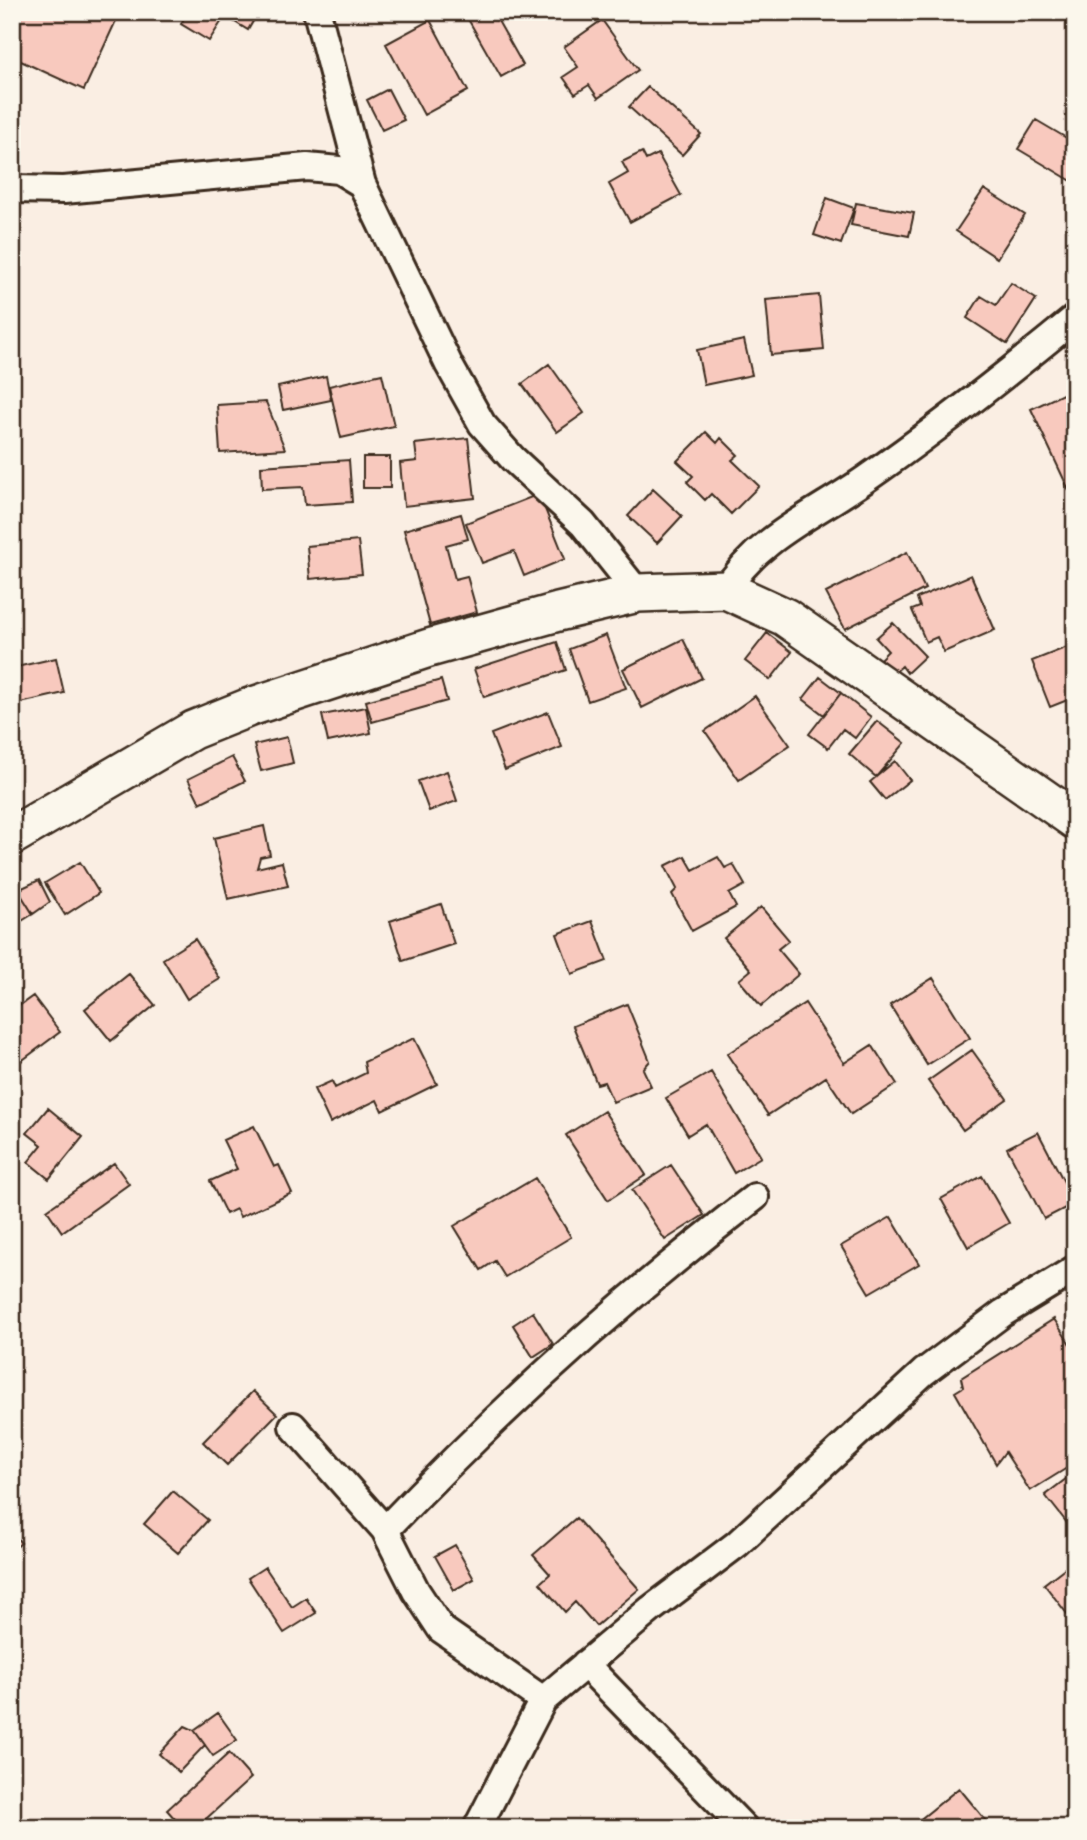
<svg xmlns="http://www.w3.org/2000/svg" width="1087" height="1840" font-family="'Patrick Hand',sans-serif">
  <rect width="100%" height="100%" fill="#faeee3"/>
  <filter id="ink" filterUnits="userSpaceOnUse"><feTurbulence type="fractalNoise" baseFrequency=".0143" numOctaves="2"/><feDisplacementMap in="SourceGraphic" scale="14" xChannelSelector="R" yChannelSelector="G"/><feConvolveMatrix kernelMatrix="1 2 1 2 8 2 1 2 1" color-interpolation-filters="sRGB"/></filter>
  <g filter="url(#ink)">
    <!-- building -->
    <path fill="#f8c9be" stroke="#3b2a1e" stroke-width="2" d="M12,12h108l-36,78 -72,-33z
      M187,12h62l7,4 -8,14 -23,-14 -16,25 -28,-17z
      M464,12h29l30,53 -22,12z
      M430,20l38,71 -44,24 -38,-71z
      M602,20l36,50 -40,28 -9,-13 -14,9 -12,-17 15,-10 -14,-20z
      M648,87l53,47 -19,21 -53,-48z
      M388,89l16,31 -22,10 -15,-30z
      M1036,120l39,23v40l-57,-34z
      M642,152l4,8 12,-6 23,41 -51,27 -21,-38 19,-11 -6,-11z
      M984,189l41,26 -28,43 -41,-27z
      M827,198l27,10 -13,36 -27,-9z
      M856,203l58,10 -5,23 -58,-11z
      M1011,283l25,16 -29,45 -40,-26 14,-22 15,9z
      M819,295l5,55 -53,5 -5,-55z
      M744,340l8,35 -48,10 -7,-35z
      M549,364l35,49 -27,19 -35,-48z
      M382,374l12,52 -53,12 -12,-52z
      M326,376l5,24 -48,10 -5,-23z
      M1069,391l6,13v99l-44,-94z
      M266,402l19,47 -65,4 -3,-48z
      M706,432l11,11 4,-5 17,17 -6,5 27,26 -28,28 -20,-20 -6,6 -18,-18 6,-6 -16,-15z
      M468,438l7,60 -71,8 -4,-43 17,-2 -2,-17z
      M363,457h27v31h-27z
      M349,460l3,42 -47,3 -2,-18 -41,2 -1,-23z
      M653,489l29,27 -25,27 -29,-27z
      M539,494l26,65 -41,17 -10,-25 -32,12 -16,-40z
      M461,514l7,25 -22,6 9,34 12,-3 10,36 -47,13 -26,-95z
      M358,541l4,33 -52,5 -3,-33z
      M907,552l18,37 -80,40 -19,-36z
      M971,575l24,55 -51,22 -7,-15 -11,5 -14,-32 8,-3 -3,-9z
      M893,623l32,33 -18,17 -5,-7 -8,7 -14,-14 8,-8 -12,-13z
      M767,633l25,19 -22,28 -25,-19z
      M606,635l20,53 -38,13 -19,-52z
      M683,639l19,39 -60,30 -19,-39z
      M557,642l9,28 -82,27 -10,-28z
      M1075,644v53l-25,10 -18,-46z
      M56,658l8,35 -52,12v-37z
      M820,677l21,16 -17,22 -21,-16z
      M441,680l6,21 -75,21 -6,-21z
      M841,693l30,24 -16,21 -12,-9 -15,19 -19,-14z
      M755,696l35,49 -51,35 -34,-49z
      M366,707l5,26 -43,9 -6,-27z
      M548,712l14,35 -57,23 -14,-36z
      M877,721l28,22 -29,34 -27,-23z
      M287,737l6,26 -32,8 -7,-26z
      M232,757l13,24 -45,22 -12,-24z
      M895,761l15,19 -25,20 -15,-18z
      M447,771l10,30 -28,10 -11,-30z
      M264,826l6,29 -10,2 -3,11 25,-6 6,24 -60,13 -14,-61z
      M685,856l8,14 25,-13 7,11 8,-4 12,21 -16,9 7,13 -44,24 -20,-37 5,-5 -12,-23z
      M80,862l19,31 -34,22 -20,-32z
      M39,880l11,22 -17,12 -15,-24z
      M18,890l15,24 -21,13v-33z
      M441,904l13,40 -51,17 -13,-40z
      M761,907l28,33 -11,9 21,25 -38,32 -22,-26 12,-10 -27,-32z
      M592,921l15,40 -35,13 -15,-40z
      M195,939l25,40 -33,20 -24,-40z
      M129,974l26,31 -44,36 -26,-32z
      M933,978l37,60 -43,27 -37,-60z
      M33,996l27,36 -48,36v-57z
      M805,1003l39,60 28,-18 25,39 -46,30 -25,-37 -58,38 -41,-61z
      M627,1004l23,57 -7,8 8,17 -38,16 -9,-20 -7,2 -24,-58z
      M414,1038l23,46 -55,27 -5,-11 -47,23 -16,-34 18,-8 3,7 31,-15 -2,-11z
      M972,1050l35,49 -44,31 -35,-49z
      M711,1072l50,85 -27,16 -28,-49 -18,11 -22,-37z
      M48,1108l35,29 -34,42 -21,-17 14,-17 -15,-12z
      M604,1111l42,64 -38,25 -42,-65z
      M254,1126l20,41 5,-2 13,28 -52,24 -4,-8 -10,5 -16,-33 27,-12 -14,-29z
      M1038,1132l37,71 -31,16 -37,-71z
      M114,1163l15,21 -67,48 -15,-22z
      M671,1165l33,50 -39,25 -33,-50z
      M982,1176l27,47 -41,24 -27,-48z
      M535,1178l36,59 -66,40 -10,-16 -14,9 -27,-44z
      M891,1217l28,47 -50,29 -28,-47z
      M533,1312l20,32 -20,13 -20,-32z
      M1054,1319l21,33v111l-45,28 -25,-39 -9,12 -41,-72 8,-5 -2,-9z
      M253,1391l24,23 -50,51 -24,-23z
      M1075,1472v61l-30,-38z
      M173,1491l35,29 -30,33 -34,-29z
      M576,1518l63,71 -43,37 -21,-24 -10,10 -25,-29 10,-9 -17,-19z
      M12,1532l9,11 -9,8z
      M455,1545l19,34 -20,11 -19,-34z
      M1075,1560v64l-31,-40z
      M265,1567l27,40 14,-9 10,15 -32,20 -36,-55z
      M218,1713l19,27 -24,16 -19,-26z
      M185,1726l9,4 11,15 -26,27 -20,-18z
      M229,1753l22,25 -55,50h-13l-16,-18z
      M959,1788l33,40h-71l-4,-6z"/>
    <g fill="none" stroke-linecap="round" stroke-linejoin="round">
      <!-- street casing -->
      <g stroke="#3b2a1e" stroke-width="32">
        <path id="street" d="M317,12l45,172 87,181 33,59 31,35 70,65 55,69
          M12,189l52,1 243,-23 32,3 23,14
          M726,590c32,-53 92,-77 141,-112 72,-50 140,-104 208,-160
          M293,1426l92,104 31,61 25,38 102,71
          M385,1530c115,-120 238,-232 370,-333
          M585,1664l159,164
          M477,1828l66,-128 108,-91 86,-65 187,-172 79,-59 72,-44"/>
      </g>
      <!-- secondary casing -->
      <g stroke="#3b2a1e" stroke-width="42">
        <path id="secondary" d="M12,836l181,-106 57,-23 179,-59 129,-36 80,-19 88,-3 59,27 290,203"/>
      </g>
      <!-- street -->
      <use href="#street" stroke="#fbf7ec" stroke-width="26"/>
      <!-- secondary -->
      <use href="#secondary" stroke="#fbf7ec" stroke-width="37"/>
    </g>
  </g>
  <!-- margin -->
  <rect width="1087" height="1840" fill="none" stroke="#fbf7ec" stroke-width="42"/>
  <rect x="21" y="21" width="1045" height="1798" fill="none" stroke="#3b2a1e" stroke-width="2.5" filter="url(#ink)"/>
</svg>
